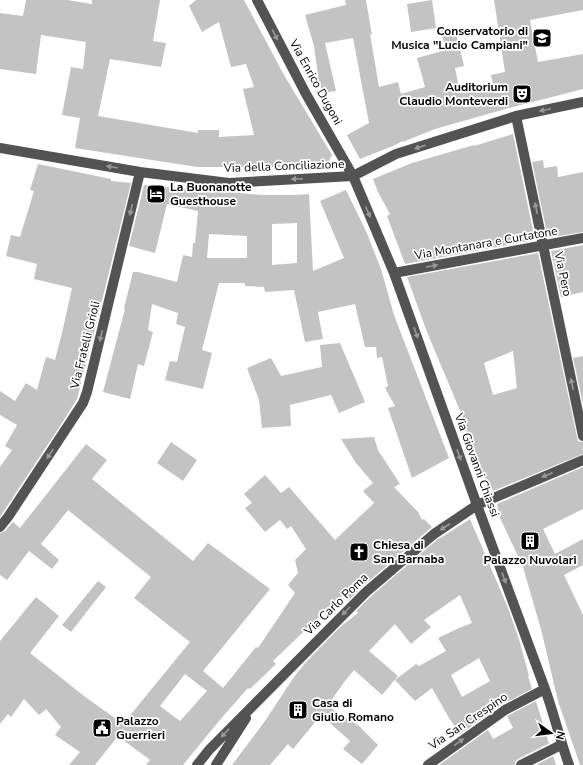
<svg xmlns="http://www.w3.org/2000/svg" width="583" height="765" font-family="'Nunito Sans',sans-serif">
  <rect width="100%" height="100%" fill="#fff"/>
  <!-- building -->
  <path fill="#c3c3c3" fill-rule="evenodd" d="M26,0h41l25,4v-4h68l-7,41 13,2 -5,24 -51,-8 -12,57 100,17v-3h21v7l35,-2 -11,-46 11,-2 -8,-23 -15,3 -12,-45 -17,10 -13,-26 7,-6h48l40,75 48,80 -6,11 -54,1h-75l-122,-19 5,-30 -18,-3 9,-48 12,2 3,-27 -45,-7 -5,39 -36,-5v-56l23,3z
    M345,0h21l6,35 -2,-1 9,53 19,-5 3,12 24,-7 -8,-29 29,-8 -5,-19 14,-3 9,38 -9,2 5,25 33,-8 -2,-10 14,-3 -11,-72h89v10l-53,10 8,42 45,-8v35l-70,18 -78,22 -32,13v-1l-10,5 -33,13 -13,-24 22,-12 -16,-85 -28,5 11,48 -13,2 -4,-11 -5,-36 -9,-31 41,-10z
    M432,0l4,28 -25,4 -4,-28z
    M513,134l22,106 -130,24 -18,-48 3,-2 -12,-22 -5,-13 39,-16 62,-18v1z
    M543,160l1,8 13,-2 1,11 25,-5v60l-35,6 -16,-76z
    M38,164l73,15v2l20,2 -39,158 -15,58 -15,24 -62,94v-50l12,-17 -7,-4 12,-21 -17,-10v-24l15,10 11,-18 11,7 9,-33 9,3 7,-27 10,-45 -38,-9 3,-15 -31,-8 5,-21 9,2 14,-46 -4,-1z
    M144,185l54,5 30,2 35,3h33l13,-1 4,77 31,-13 -24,-57 26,-11 20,41 15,38 13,46 55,143 -37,20 -24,-70 7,-2 -10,-18 3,-2 -6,-29 -5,1 -1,-11h-11l-10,-43 -37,8 5,27 -18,3 -11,-52 -29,2 -1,-5 -19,-1v-3h-26l-17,67 10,3 -9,36 -38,-9 5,-19 7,1 8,-35 -9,-3 2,-11 -26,-9 -4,26 5,2 -9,34 -6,-2 -8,35 -27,-7 22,-83 -1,-1 9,-36h5l39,10 6,-27 9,2 1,-14h2l3,-32 -31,-7 -12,49 -26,-7zM297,223v40l-25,2v-41zM209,234l38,2v22h-40z
    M583,245v47l-22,5 -10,-46z
    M538,253l39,184 1,4 5,1v12l-90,37 -1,-3 -2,1 -17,-40 -8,-23 1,-1 -39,-93 -20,-55zM513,351l4,37 -24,7 -9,-32z
    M340,343l25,59 -26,11 -8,-18 -41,10 1,21 -29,2 -3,-28 -12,-32 24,-10 10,18 41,-9 -2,-22z
    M583,356v48l-10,-46z
    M374,437l4,13 22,34 -6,3 24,25 4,8 2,-1 8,8 -70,60 -14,14 -6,-6 -69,66 3,3 -26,25 -2,-1 -29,33 -36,44h-37l4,-5 -32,-24 -23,29h-26l11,-13 -25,-17 6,-8 -15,-18 -7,6 -15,-16 -13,18 -3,-3 -8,10v-83l36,-44 23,19 -29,37 54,43 39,28 67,-82 -56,-44 17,-21 -83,-67 -27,34 18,16 -7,9 -23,-18 -22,29 -7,-5v-42l5,-2 8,-9 7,6 66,-84 21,16 -15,19 101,82 15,-18 62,46 -67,82 20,17 33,-41 2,1 37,-55 -7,-8 10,-12 -3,-13 11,-11 -15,-23 -4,3 -7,-9 -15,12 -20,-24 7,-5 -8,-9 21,-19 16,18 8,-6 46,53 39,-37 -11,-12 10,-8 -17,-20 -15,-24zM185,674l22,17 -27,30 -20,-15z
    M171,442l26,18 -14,21 -26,-18z
    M583,467v42l-40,20 12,25 28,-15v26l-19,10 19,40v150h-3l-22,-64 -16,-68 -19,-66 -23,-49 -3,-14z
    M470,519l38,89 11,31 10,37h-1l4,13 -31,16 -41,29 -11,-16 -17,-30 -17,13 -20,-21 21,-16 3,2 27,-15 -8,-13 21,-10 13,-5 -12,-28 -36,25 7,7 -20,17 -16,-20 -26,27 29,25 -16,19 -28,-25 -9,11 -18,25 32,20 19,19 -16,19 -19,-15 7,-8 -29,-26 -28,34 -5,-5 -18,21h-38l33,-44 29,-44 13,-16 33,-34 18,-14 -2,-2 14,-14 68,-58 4,-2zM479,658l11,23 -28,16 -11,-22z
    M98,581l8,6 -35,45 -9,-7z
    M536,701l13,43h-1l-30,15 -3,3v3h-76l49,-35 5,9 20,-11 -6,-12z
    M553,756l3,9h-20z"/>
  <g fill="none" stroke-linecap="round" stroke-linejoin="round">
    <!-- minor -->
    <path stroke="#535353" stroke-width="10" d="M257,0l49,94 47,82 41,97 83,232 68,184c9,25 15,51 24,76
      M516,116l67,320
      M0,148l140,24 89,11 124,-7 43,-22 120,-38 67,-14
      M394,273l189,-35
      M0,527l8,-10 75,-114 4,-11 53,-220
      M197,765l12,-15 157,-158 68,-58 43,-29 106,-45
      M216,765l30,-47
      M428,765l77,-55 40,-21
      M521,765l40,-20"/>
  </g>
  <!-- one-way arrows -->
  <defs><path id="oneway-solid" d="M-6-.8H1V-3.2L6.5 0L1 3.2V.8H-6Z"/></defs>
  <g fill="#989898">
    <use href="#oneway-solid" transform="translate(275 35) rotate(62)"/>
    <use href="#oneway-solid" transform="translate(545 110) rotate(168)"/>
    <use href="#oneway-solid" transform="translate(420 147) rotate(162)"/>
    <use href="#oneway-solid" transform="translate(112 167) rotate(-170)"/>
    <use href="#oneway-solid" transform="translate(297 179) rotate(177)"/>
    <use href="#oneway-solid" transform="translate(536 208) rotate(-102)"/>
    <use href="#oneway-solid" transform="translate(131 210) rotate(103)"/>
    <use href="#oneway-solid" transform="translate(368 212) rotate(67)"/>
    <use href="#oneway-solid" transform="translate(432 266) rotate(-10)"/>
    <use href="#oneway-solid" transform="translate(416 333) rotate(70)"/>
    <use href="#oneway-solid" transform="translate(101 336) rotate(103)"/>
    <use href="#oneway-solid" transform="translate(572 384) rotate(-102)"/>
    <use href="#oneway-solid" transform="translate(50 454) rotate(124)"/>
    <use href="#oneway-solid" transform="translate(459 455) rotate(70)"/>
    <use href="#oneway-solid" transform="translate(547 475) rotate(157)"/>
    <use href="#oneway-solid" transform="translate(445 527) rotate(147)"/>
    <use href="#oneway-solid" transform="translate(504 578) rotate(70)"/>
    <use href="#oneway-solid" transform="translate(346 611) rotate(135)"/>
    <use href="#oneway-solid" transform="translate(225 733) rotate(134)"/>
    <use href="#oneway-solid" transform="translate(459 742) rotate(-36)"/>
  </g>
  <!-- icons -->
  <defs>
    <g id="school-square" transform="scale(1)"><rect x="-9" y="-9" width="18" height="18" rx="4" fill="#000" stroke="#fff"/><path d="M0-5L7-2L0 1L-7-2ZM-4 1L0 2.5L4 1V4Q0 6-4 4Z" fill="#fff"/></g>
    <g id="theatre-square" transform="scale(1)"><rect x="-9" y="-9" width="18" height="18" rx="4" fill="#000" stroke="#fff"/><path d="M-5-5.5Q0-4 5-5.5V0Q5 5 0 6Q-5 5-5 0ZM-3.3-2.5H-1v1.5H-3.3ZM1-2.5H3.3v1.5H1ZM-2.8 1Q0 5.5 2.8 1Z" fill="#fff"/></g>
    <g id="hotel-square" transform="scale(1)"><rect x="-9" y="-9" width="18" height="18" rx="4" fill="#000" stroke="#fff"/><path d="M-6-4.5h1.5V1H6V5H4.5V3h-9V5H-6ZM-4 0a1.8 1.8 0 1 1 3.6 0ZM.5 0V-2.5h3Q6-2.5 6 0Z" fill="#fff"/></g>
    <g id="building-square" transform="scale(1)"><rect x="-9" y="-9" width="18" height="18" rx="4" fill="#000" stroke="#fff"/><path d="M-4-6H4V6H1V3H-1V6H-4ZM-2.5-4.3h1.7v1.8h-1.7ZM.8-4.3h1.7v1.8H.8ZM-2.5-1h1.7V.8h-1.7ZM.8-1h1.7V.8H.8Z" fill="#fff"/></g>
    <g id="church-square" transform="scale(1)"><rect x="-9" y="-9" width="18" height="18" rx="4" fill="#000" stroke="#fff"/><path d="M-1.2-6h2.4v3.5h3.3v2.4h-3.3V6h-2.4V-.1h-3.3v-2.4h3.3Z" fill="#fff"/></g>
    <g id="civic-square" transform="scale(1)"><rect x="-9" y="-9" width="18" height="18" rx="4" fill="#000" stroke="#fff"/><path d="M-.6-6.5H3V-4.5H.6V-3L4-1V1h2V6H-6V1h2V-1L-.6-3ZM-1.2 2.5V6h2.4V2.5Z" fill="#fff"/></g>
  </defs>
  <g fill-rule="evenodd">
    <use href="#school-square" x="542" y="38"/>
    <use href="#theatre-square" x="522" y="94"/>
    <use href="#hotel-square" x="156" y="194"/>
    <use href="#building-square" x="530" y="541"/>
    <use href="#church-square" x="359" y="552"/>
    <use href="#building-square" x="298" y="710"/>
    <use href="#civic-square" x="102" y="728"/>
  </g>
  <g text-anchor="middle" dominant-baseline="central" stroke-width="3.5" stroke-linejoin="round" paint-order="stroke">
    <!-- poi labels -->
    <g font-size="12" font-weight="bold" fill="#000" stroke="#fff" text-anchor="start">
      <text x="528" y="31" text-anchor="end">Conservatorio di<tspan x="528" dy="14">Musica "Lucio Campiani"</tspan></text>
      <text x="508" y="87" text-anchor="end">Auditorium<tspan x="508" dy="14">Claudio Monteverdi</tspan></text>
      <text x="170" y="187">La Buonanotte<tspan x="170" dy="14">Guesthouse</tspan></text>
      <text x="373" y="545">Chiesa di<tspan x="373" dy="14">San Barnaba</tspan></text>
      <text x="530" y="560" text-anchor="middle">Palazzo Nuvolari</text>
      <text x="312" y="703">Casa di<tspan x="312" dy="14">Giulio Romano</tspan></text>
      <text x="116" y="721">Palazzo<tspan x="116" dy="14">Guerrieri</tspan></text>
    </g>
    <!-- street labels -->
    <g font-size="12" fill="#000" stroke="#fff">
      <text transform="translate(316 82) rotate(61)">Via Enrico Dugoni</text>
      <text transform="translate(284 166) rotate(-2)">Via della Conciliazione</text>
      <text transform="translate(486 243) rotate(-10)">Via Montanara e Curtatone</text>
      <text transform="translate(563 274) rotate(78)">Via Pero</text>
      <text transform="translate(85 345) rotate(-76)">Via Fratelli Grioli</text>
      <text transform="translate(477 465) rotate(70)">Via Giovanni Chiassi</text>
      <text transform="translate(336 604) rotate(-44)">Via Carlo Poma</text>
      <text transform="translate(468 721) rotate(-34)">Via San Crespino</text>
    </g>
  </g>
  <!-- north arrow -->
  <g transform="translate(551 733) rotate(104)" stroke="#ffffff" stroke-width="3" paint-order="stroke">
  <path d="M0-3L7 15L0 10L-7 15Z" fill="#000000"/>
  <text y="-6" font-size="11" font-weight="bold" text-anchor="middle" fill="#000000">N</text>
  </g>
</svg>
